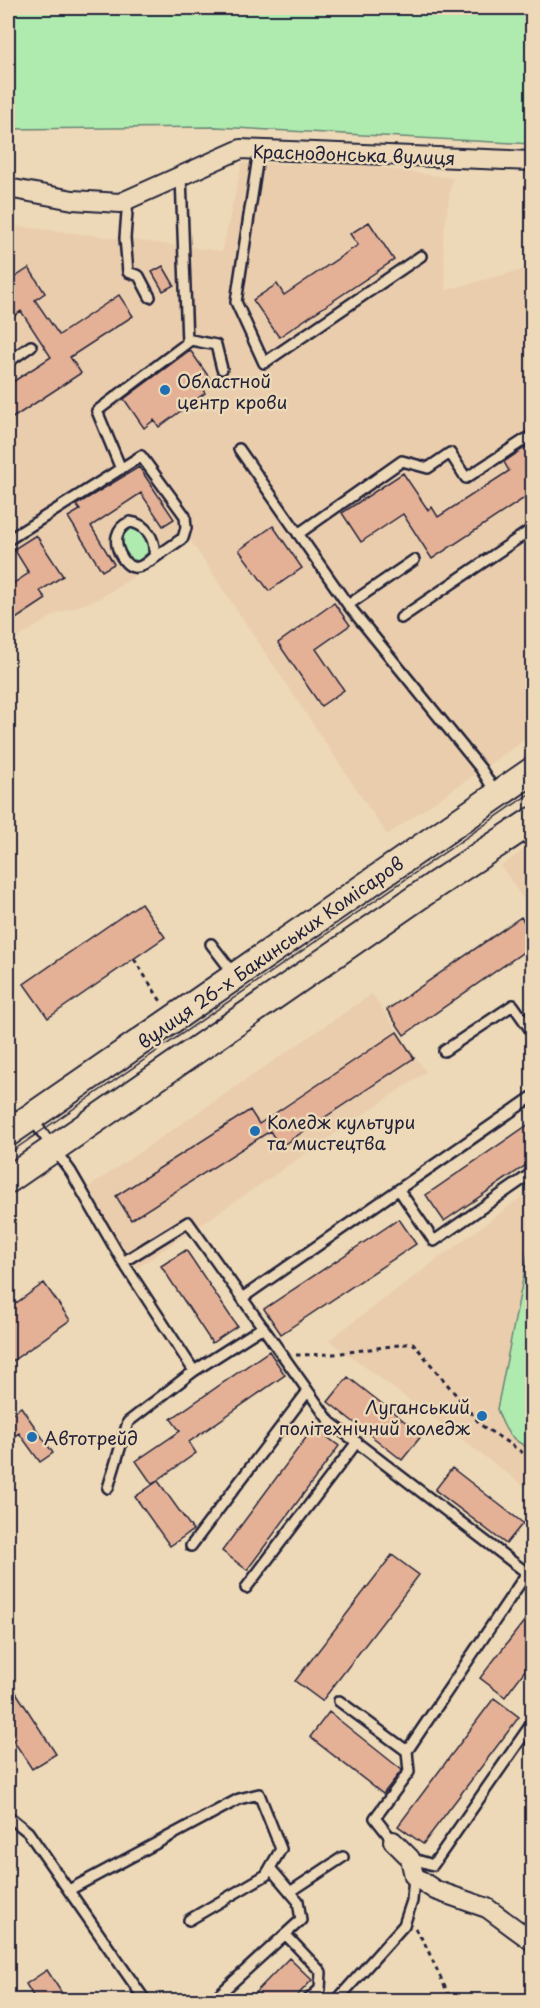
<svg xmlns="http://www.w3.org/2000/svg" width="540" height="2008" font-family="'Playpen Sans',sans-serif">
  <rect width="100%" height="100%" fill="#edd9b7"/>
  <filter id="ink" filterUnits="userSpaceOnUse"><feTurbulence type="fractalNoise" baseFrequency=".0167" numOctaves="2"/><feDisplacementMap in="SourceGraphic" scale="12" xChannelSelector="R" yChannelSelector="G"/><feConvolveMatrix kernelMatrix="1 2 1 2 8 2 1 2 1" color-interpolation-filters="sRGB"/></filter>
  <g filter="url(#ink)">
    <!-- built -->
    <path fill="#eacdad" d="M242,163l127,3 83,12 -9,62 3,50 86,-23v468l-145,100 -197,-295 -91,59 -41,14 -50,31v-419l214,26z
      M532,844v68l-31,-46z
      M372,994l54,78 -289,196 -53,-78z
      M532,1189v303l-203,-152z"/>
    <!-- green -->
    <path fill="#afeaaf" stroke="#688675" stroke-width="1.5" d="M8,8h524v136l-316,-17 -208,2z
      M128,527l11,2 11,14 -1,9 -11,9 -10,-3 -7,-11 -1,-11z
      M532,1234v216c-22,-11 -27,-18 -35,-41z"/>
    <!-- building -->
    <path fill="#e4b196" stroke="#22223b" stroke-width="1.5" d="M369,222l25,38 -115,77 -26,-37 24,-16 7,11 74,-50 -8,-11z
      M163,266l11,19 -11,6 -11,-19z
      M29,268l16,25 -10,7 24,35 60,-40 14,21 -63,41 11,16 -73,48v-36l43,-28 -30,-46 -8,6 -5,-8v-27z
      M190,350l21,30 -10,7 4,6 -46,34 -5,-7 -10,8 -20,-29z
      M526,447l6,11v35l-100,66 -29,-45 -42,28 -19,-29 61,-40 25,37 4,-3 6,10 71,-46 -5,-9z
      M139,467l35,52 -11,7 -22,-33 -50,33 23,38 -12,7 -34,-54 12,-7 -4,-5z
      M273,526l29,42 -33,23 -30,-41z
      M36,535l27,41 -23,15 6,8 -38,25v-37l21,-14 -15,-24z
      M334,603l16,22 -34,24 28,41 -23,16 -43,-63z
      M141,903l24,34 -117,81 -24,-34z
      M521,917l11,17v12l-128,89 -17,-25z
      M397,1032l17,26 -134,89 -10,-16 -139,89 -15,-24 134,-86 9,14z
      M532,1122v39l-88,60 -18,-26z
      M399,1219l17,25 -135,90 -17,-25z
      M186,1250l51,76 -25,17 -51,-77z
      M44,1283l26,37 -62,44v-55z
      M269,1351l16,24 -96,67 7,11 -44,31 -16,-23 44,-30 -9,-12z
      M348,1377l74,58 -20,25 -74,-58z
      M21,1407l32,46 -13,9 -21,-29 -11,8v-25z
      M314,1427l25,19 -92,124 -25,-19z
      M452,1468l71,55 -17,21 -71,-54z
      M158,1481l35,49 -23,16 -35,-49z
      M392,1555l27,20 -97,126 -27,-20z
      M532,1611v50l-27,36 -25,-19z
      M8,1680l48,74 -24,15 -19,-29 3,-2 -8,-13z
      M494,1698l25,19 -96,127 -25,-18z
      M329,1712l73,58 -19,24 -73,-57z
      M289,1958l23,22 -20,21h-45z
      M47,1970l20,31h-31l-10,-17z"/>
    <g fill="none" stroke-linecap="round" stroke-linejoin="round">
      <!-- lane casing -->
      <g stroke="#22223b" stroke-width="14">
        <path id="lane" d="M259,150l-23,152 28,61 157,-107
          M181,176l6,167
          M128,199l-3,39 3,34 11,4 11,21
          M8,362l23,-16
          M239,449l109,156 133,164 15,24
          M121,469l-24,-58 94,-71 25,5 6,24
          M130,522c16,2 26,17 24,34 -13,14 -24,17 -34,-2 -6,-12 -5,-26 10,-32z
          M298,534l104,-73 26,7 22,-15 16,25 66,-43
          M8,540l133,-84 44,60 1,12 -3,10 -33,23
          M348,605l66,-45
          M401,618l131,-89
          M211,944l23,30
          M444,1051l69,-46 19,27
          M32,1119l39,53 52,90 65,-40 142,200 197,151 5,-8
          M399,1190l35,51 98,-68
          M123,1262l71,109
          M242,1298l290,-201
          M108,1488l20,-66 66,-51 69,-44
          M191,1546l117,-155
          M246,1588l111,-146
          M339,1701l68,50
          M8,1816l20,16 117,168
          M393,1841l-18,-23 34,-46 -2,-21 120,-178
          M410,1858l23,7 99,-142
          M69,1890l170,-91 20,-5 22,55 -15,26 -77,45
          M290,1892l53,-35
          M286,1935l35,37 -1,17 -12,11
          M213,2000l88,-80 -3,-19 -28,-33
          M337,2000l67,-75 8,-24 2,-25"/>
      </g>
      <!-- street casing -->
      <g stroke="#22223b" stroke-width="22">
        <path id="street" d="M8,188l65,12 47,3 121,-54 291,12
          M393,1841l17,17 4,18 21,14 52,18 45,33"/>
      </g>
      <!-- secondary casing -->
      <g stroke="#22223b" stroke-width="30">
        <path id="secondary" d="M8,1133l524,-362
          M8,1180l427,-295 97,-64"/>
      </g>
      <!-- path -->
      <path stroke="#22223b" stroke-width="3" stroke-dasharray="4.5 4.5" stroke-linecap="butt" d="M134,959l28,44
        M296,1355l38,-1 79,-11 68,82 51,34
        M415,1928l9,14 27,58"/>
      <!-- lane -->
      <use href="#lane" stroke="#edd9b7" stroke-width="9"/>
      <!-- street -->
      <use href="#street" stroke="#edd9b7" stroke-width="18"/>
      <!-- secondary -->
      <use href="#secondary" stroke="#edd9b7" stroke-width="26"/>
      <!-- tram -->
      <path stroke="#22223b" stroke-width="1.5" d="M8,1154l524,-362"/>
    </g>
  </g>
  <!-- markers -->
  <g fill="#1f6fb2" stroke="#edd9b7" stroke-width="2">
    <circle cx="165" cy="390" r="6"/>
    <circle cx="255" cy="1131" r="6"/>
    <circle cx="482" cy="1416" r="6"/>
    <circle cx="32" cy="1437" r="6"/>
  </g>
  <g text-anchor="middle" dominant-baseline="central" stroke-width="5" stroke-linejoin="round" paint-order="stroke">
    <!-- street labels -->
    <g font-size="18" fill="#22223b" stroke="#edd9b7">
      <text transform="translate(354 154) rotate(2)">Краснодонська вулиця</text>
      <text transform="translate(270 952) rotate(-35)">вулиця 26-х Бакинських Комісаров</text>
    </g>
    <!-- poi labels -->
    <g font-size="18" fill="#22223b" stroke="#edd9b7" text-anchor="start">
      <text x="177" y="380">Областной<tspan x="177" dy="21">центр крови</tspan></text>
      <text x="267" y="1121">Коледж культури<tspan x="267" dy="21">та мистецтва</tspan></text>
      <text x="470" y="1406" text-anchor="end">Луганський<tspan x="470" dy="21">політехнічний коледж</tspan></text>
      <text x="44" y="1437">Автотрейд</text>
    </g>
  </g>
  <!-- margin -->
  <rect width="540" height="2008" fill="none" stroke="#edd9b7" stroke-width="30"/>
  <rect x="15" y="15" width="510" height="1978" fill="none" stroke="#22223b" stroke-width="2" filter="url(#ink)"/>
</svg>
